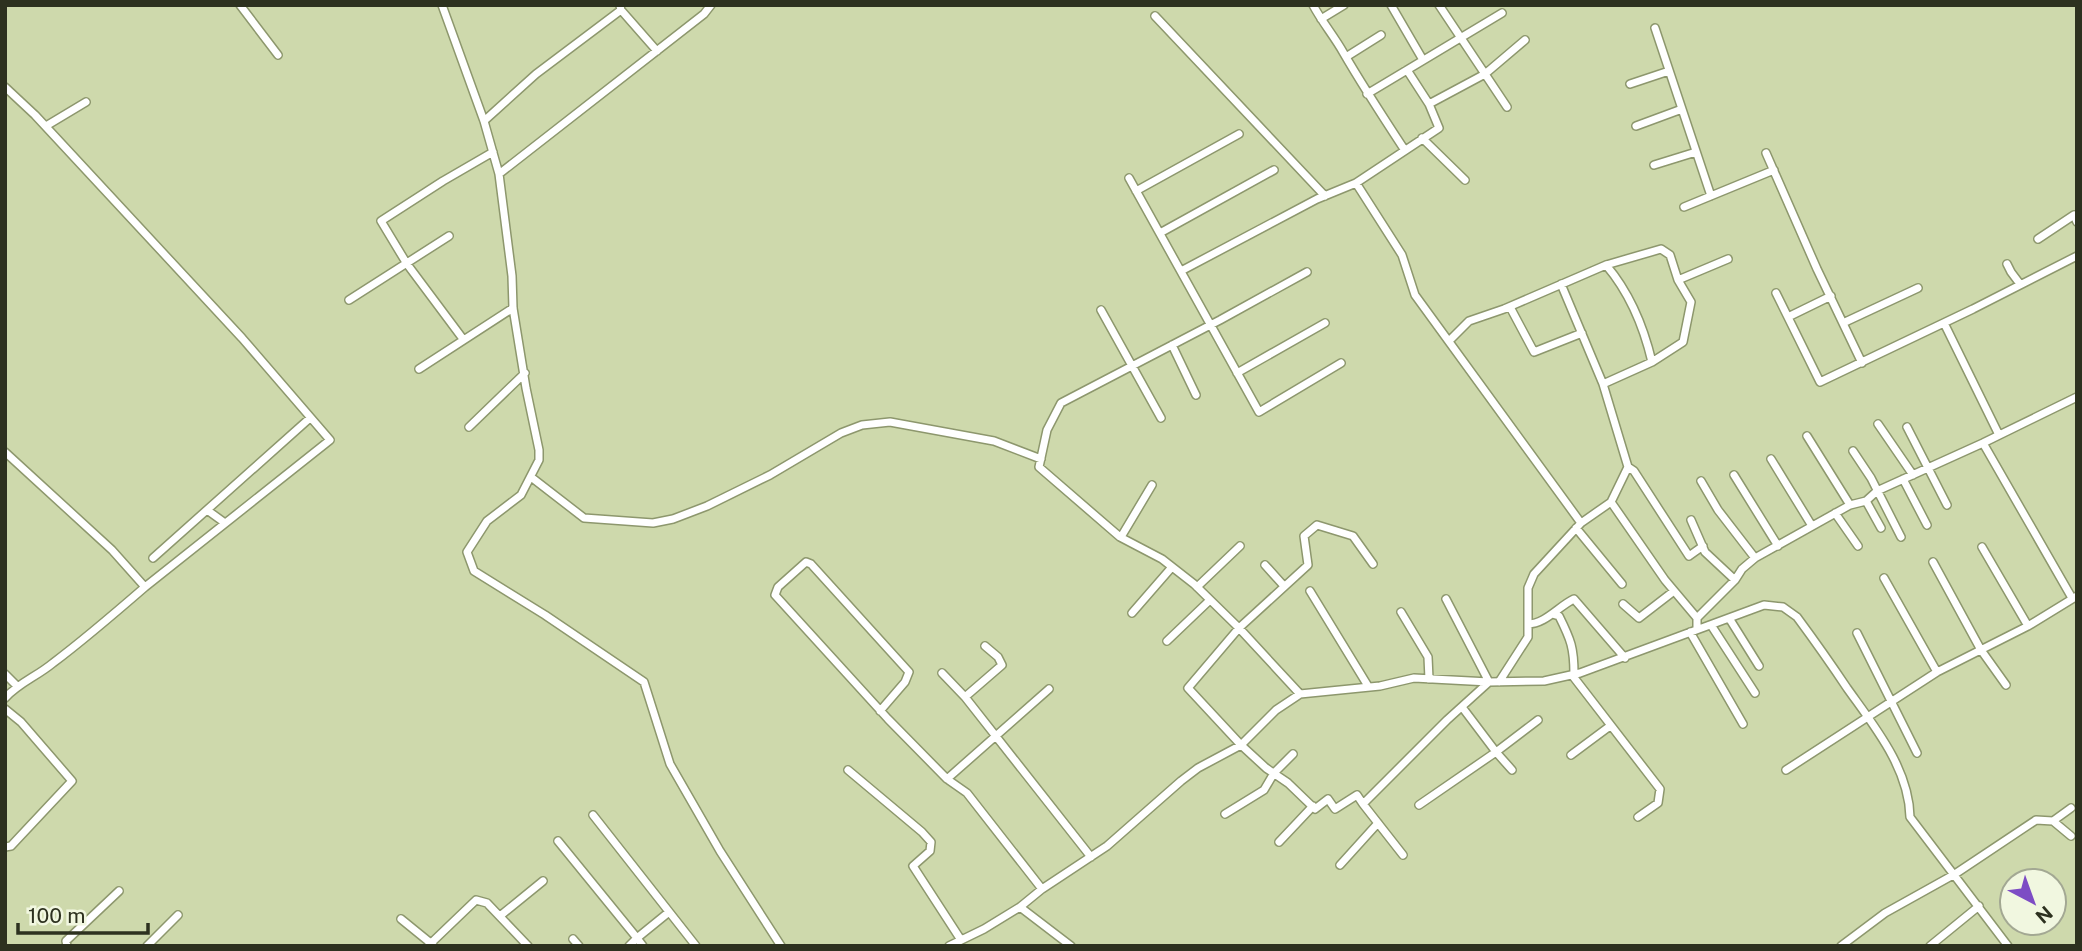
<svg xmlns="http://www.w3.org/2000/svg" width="2082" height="951" font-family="'Public Sans',sans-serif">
  <rect width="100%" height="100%" fill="#ced9ac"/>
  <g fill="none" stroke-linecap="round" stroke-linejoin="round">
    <!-- street casing -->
    <g stroke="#8d976d" stroke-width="10">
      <path id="street" d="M240,5l38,50
        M442,5l42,116 15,53 13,102 1,32 13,80 13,62v10l-18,35 -34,26 -20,31 7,19 71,44 99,67 26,82 50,87 61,95
        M1313,5c9,17 21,31 30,47 19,33 40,65 61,97
        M1391,5l32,55
        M1439,5l68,102
        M620,6l1,4 36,41
        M1155,16l170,180
        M1321,19l23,-14
        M1655,28l56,168
        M1346,57l35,-22
        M1630,84l39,-13
        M5,87l30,28 207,223 88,102 -185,147
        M1367,94l135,-81
        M1429,104l56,-30 40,-34
        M484,121l52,-47 85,-64
        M46,126l40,-24
        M1636,126l46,-17
        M1422,138l43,42
        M1766,153l51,116 45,94
        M1654,165l42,-13
        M499,174l205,-160 7,-9
        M1129,178l130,234 82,-49
        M1356,183l46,72 13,40 166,228
        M1136,191l103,-57
        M1684,207l90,-37
        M1160,233l114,-63
        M2038,239l36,-24 3,7
        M2007,264l4,8 9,12
        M1606,265c23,27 38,63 46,97
        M1181,271l136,-72 39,-16 83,-55 -10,-24 -22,-34
        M1307,272l-87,48 -159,83 -14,27 -8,37 81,70 42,22 32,25 45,44 69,-63 -4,-29 13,-11 36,11 20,28
        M1678,280l50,-21
        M1561,284l42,100 25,83 6,4 55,85 14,-10
        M1776,293l44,89 153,-73 104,-53
        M349,300l100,-64
        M1510,307l24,45 48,-19
        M1101,310l60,108
        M1788,317l43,-21
        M1843,323l75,-35
        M1944,323l55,112
        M463,339l-56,-75 -26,-43 62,-40 50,-29
        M1449,341l20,-20 35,-12 102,-44 55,-16 9,6 8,25 13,22 -8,40 -31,20 -49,22
        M1172,345l24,50
        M419,369l94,-61
        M1237,373l88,-50
        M1878,424l35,51
        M469,427l56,-54
        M1907,427l40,78
        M1807,436l43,69
        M1983,443l89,155
        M1853,451l18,27 30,59
        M5,452l107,98 33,37c-30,26 -60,52 -92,76 -17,14 -33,19 -48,35
        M1771,459l41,67
        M1734,475l44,71
        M531,477l53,41 69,5 20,-4 34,-13 63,-31 71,-42 21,-8 28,-3 104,19 47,18
        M1903,479l24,46
        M1701,481l17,29 37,48
        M1866,501l15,27
        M1611,502l17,-35
        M207,510l18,13
        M1835,513l23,33
        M1691,520l14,32 30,28
        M1576,528l46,56
        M1121,537l31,-52
        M1982,547l46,79
        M153,558l157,-140
        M1933,562l48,88 25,35
        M1265,565l19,21
        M1884,578l53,94
        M1197,587l43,-41
        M1310,591l58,95
        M1623,604l16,14 35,-27
        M1401,612l27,45 1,22
        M1132,613l40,-46
        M1552,614l7,2c12,24 15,32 15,58
        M1729,618l30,48
        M1528,624c17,0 31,-18 46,-25l51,59
        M1711,625l44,68
        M1697,629v-11l38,-38 7,-11 13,-11 95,-53 16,-4 11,-10 106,-48 94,-46
        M1690,632l53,92
        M1857,633l60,120
        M1167,641l43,-41
        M942,673l23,24 126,160
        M5,674l12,12
        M1572,675l88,114 -2,14 -20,14
        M1499,682l29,-45v-49l6,-14 47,-51 30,-21 54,78 32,38
        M1300,694l-61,-66 -51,60 53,57 25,23 22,15 27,26 13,-10 7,10 22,-14 6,9 84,-84 42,-38 -43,-83
        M965,697l37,-32 -4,-8 -13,-11
        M1462,707l34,45 16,18
        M5,709l16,13 51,59 -61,65 -6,1
        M880,711l25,-29 4,-10 -98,-108 -5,-2 -28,25 -3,8 113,124 59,60 20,14 75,96
        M1571,755l39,-29
        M848,770l74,62 9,10 -1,9 -17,15 48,74
        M1786,770l151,-98 91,-46 49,-30
        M947,779l102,-90
        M1363,804l40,51
        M1419,805l77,-53 42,-32
        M1225,814l39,-24 10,-17 19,-19
        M593,815l103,131
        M2053,821l18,-13
        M558,841l79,97 -8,8
        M1279,842l34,-36
        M1340,865l38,-42
        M1020,907l51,39
        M500,916l43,-35
        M401,919l32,26
        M573,939l6,7
        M67,946l-1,-5 53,-50
        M147,946l31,-31
        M428,946l48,-46 11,3 41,43
        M643,946l-6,-8 32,-26
        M949,946l35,-17 36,-22 22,-18 65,-43 74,-65 17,-13 43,-23 35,-35 24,-16 80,-8 34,-8 75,4 55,-1 36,-8 184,-68 19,2 14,10c17,23 34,47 50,71 27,38 62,80 63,129l98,129
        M1841,946l44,-33 70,-39 81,-54 17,1 18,15
        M1930,946l49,-40"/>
    </g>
    <!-- street -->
    <use href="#street" stroke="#fff" stroke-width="7"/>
  </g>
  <!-- border -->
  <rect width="2082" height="951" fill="none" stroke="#2d311f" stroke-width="14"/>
  <!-- north arrow -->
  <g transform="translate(2033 902) rotate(139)"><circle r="33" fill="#f1f7e0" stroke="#a3a893" stroke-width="2"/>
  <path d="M0-5L12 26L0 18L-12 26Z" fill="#7d4cc4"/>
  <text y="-10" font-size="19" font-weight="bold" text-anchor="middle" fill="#2d311f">N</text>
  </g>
  <!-- scale -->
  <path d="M18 923v10h130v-10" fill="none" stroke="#2d311f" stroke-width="3.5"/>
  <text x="28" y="923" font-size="21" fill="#2d311f" stroke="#f1f7e0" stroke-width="5" paint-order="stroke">100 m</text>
</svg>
